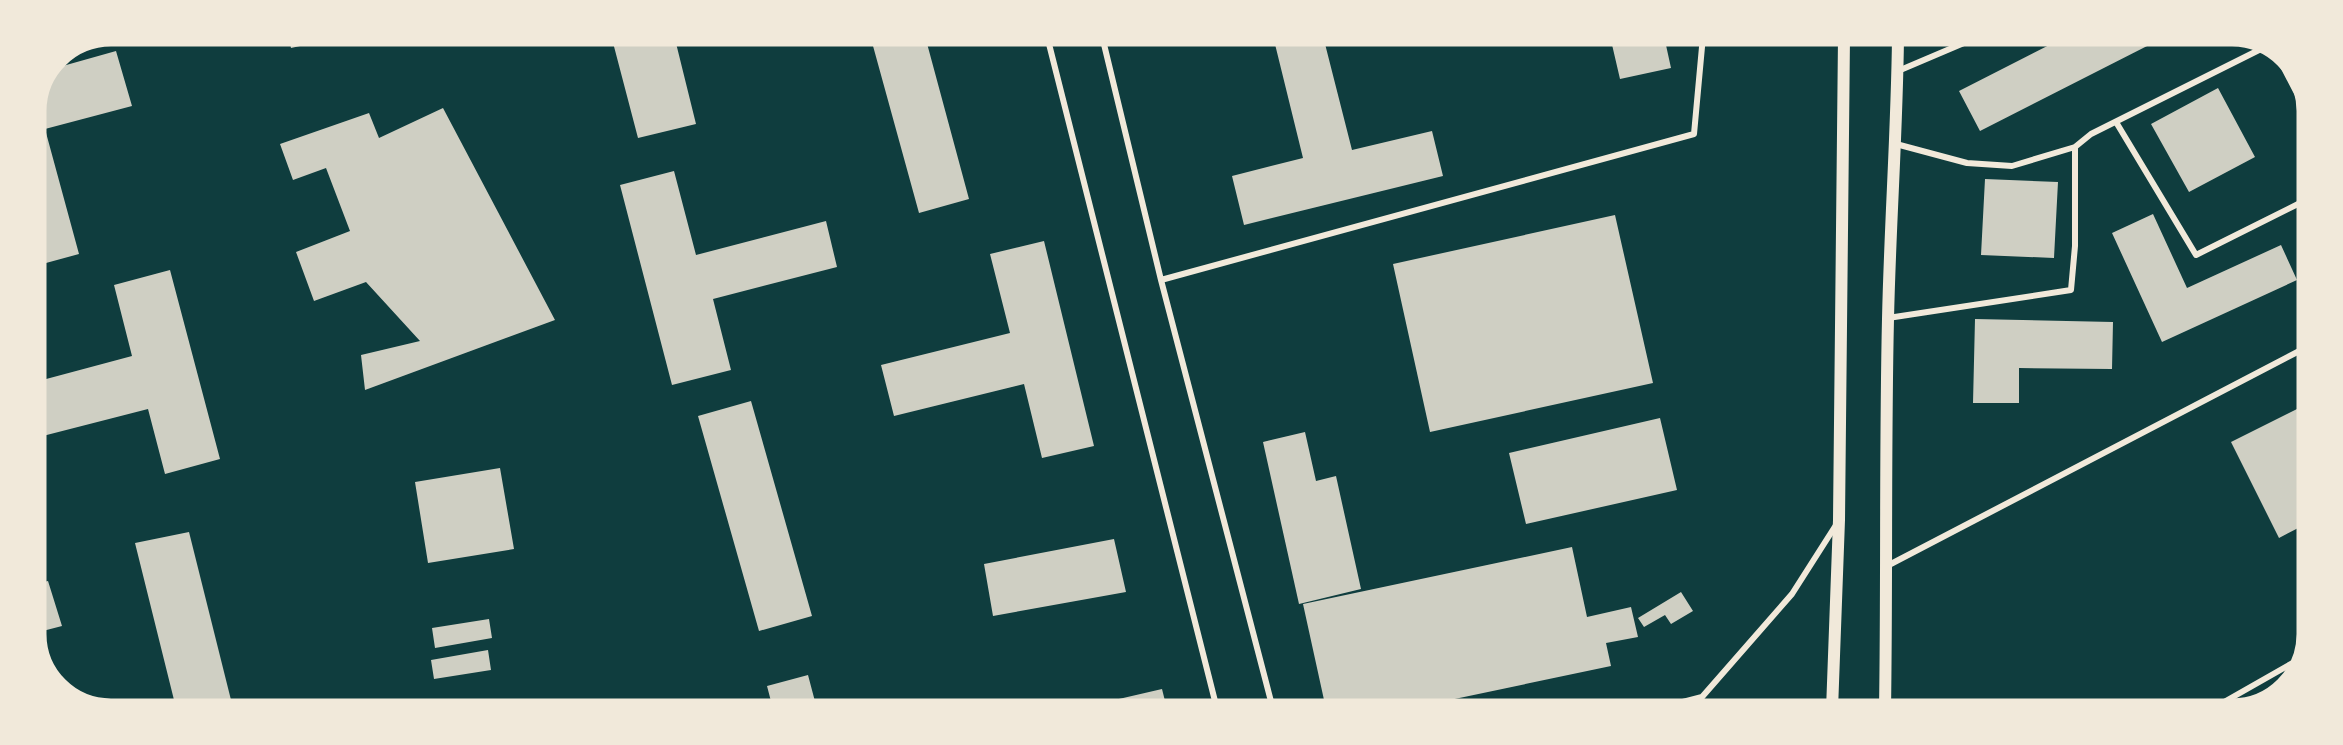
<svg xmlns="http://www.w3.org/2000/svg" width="2343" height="745" font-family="Signika,sans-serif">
  <rect width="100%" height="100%" fill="#0f3d3e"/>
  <!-- building -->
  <path fill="#cfcfc3" d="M288,35h20l1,9 -18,4z
    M611,35h63l22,89 -58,14z
    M870,35l55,1 44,163 -50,14z
    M1273,36h50l29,114 80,-19 11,45 -199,49 -12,-49 71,-18z
    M1610,36h54l7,32 -51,11z
    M2065,37h85l3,6 -173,88 -21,-40z
    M116,51l16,55 -87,23 34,125 -44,12v-156l17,-41z
    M2218,88l37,69 -66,35 -38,-68z
    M443,108l112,212 -190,70 -4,-35 59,-14 -54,-59 -52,19 -18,-49 54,-21 -24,-63 -33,12 -13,-36 89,-31 10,25z
    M674,171l22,84 130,-34 11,46 -124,32 18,71 -59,15 -52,-200z
    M1985,179l73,3 -4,76 -73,-3z
    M2153,214l34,74 94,-43 16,35 -135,62 -50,-109z
    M1615,215l38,168 -223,49 -37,-168z
    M1044,241l50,205 -52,12 -18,-74 -130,32 -13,-51 129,-32 -20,-79z
    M170,270l50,189 -55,15 -17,-65 -113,29v-56l97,-26 -18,-71z
    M1975,319l138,3 -1,47 -93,-1v35h-46z
    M751,401l61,215 -53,15 -61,-215z
    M2307,404l-1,120 -27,14 -48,-96z
    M1660,418l17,72 -151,34 -17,-71z
    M1305,432l11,49 20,-5 25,113 -62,15 -36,-162z
    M500,468l14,81 -86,14 -13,-81z
    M189,532l44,176h-57l-41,-165z
    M1114,539l12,53 -133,24 -9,-52z
    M1572,547l15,70 44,-10 7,30 -32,6 5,23 -204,43h-81l-23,-105z
    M48,581l14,45 -27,7v-49z
    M1681,592l12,19 -22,13 -6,-9 -21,12 -6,-9z
    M489,619l3,19 -57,10 -3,-20z
    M488,650l3,20 -57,9 -3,-19z
    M808,675l9,34h-44l-6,-23z
    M1162,689l5,20h-87v-1z"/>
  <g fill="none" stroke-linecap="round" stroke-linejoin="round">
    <!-- minor -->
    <path stroke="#f1e9da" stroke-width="6" d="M1047,36l170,673
      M1102,36l59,244 112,429
      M1898,71l80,-34
      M2116,122l80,133 112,-56
      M1896,144l71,19 45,3 63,-19 16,-13 176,-88
      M1161,280l533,-146 9,-98
      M1888,318l183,-28 4,-44v-99
      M1887,566l420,-219
      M1652,710l50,-13 90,-103 44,-69
      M2210,710l95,-54"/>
    <!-- secondary -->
    <path stroke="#f1e9da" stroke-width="12" d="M2280,54l28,54
      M1832,710l7,-190 5,-483
      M1885,710c2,-130 0,-261 3,-391 2,-94 9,-188 10,-282"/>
  </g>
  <!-- crop -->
  <path d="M0 0H2343V745H0ZM111 45H2232A66 66 0 0 1 2298 111V634A66 66 0 0 1 2232 700H111A66 66 0 0 1 45 634V111A66 66 0 0 1 111 45Z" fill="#f1e9da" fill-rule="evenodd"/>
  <path fill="none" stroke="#f1e9da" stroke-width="3" d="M111 45H2232A66 66 0 0 1 2298 111V634A66 66 0 0 1 2232 700H111A66 66 0 0 1 45 634V111A66 66 0 0 1 111 45Z"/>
</svg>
